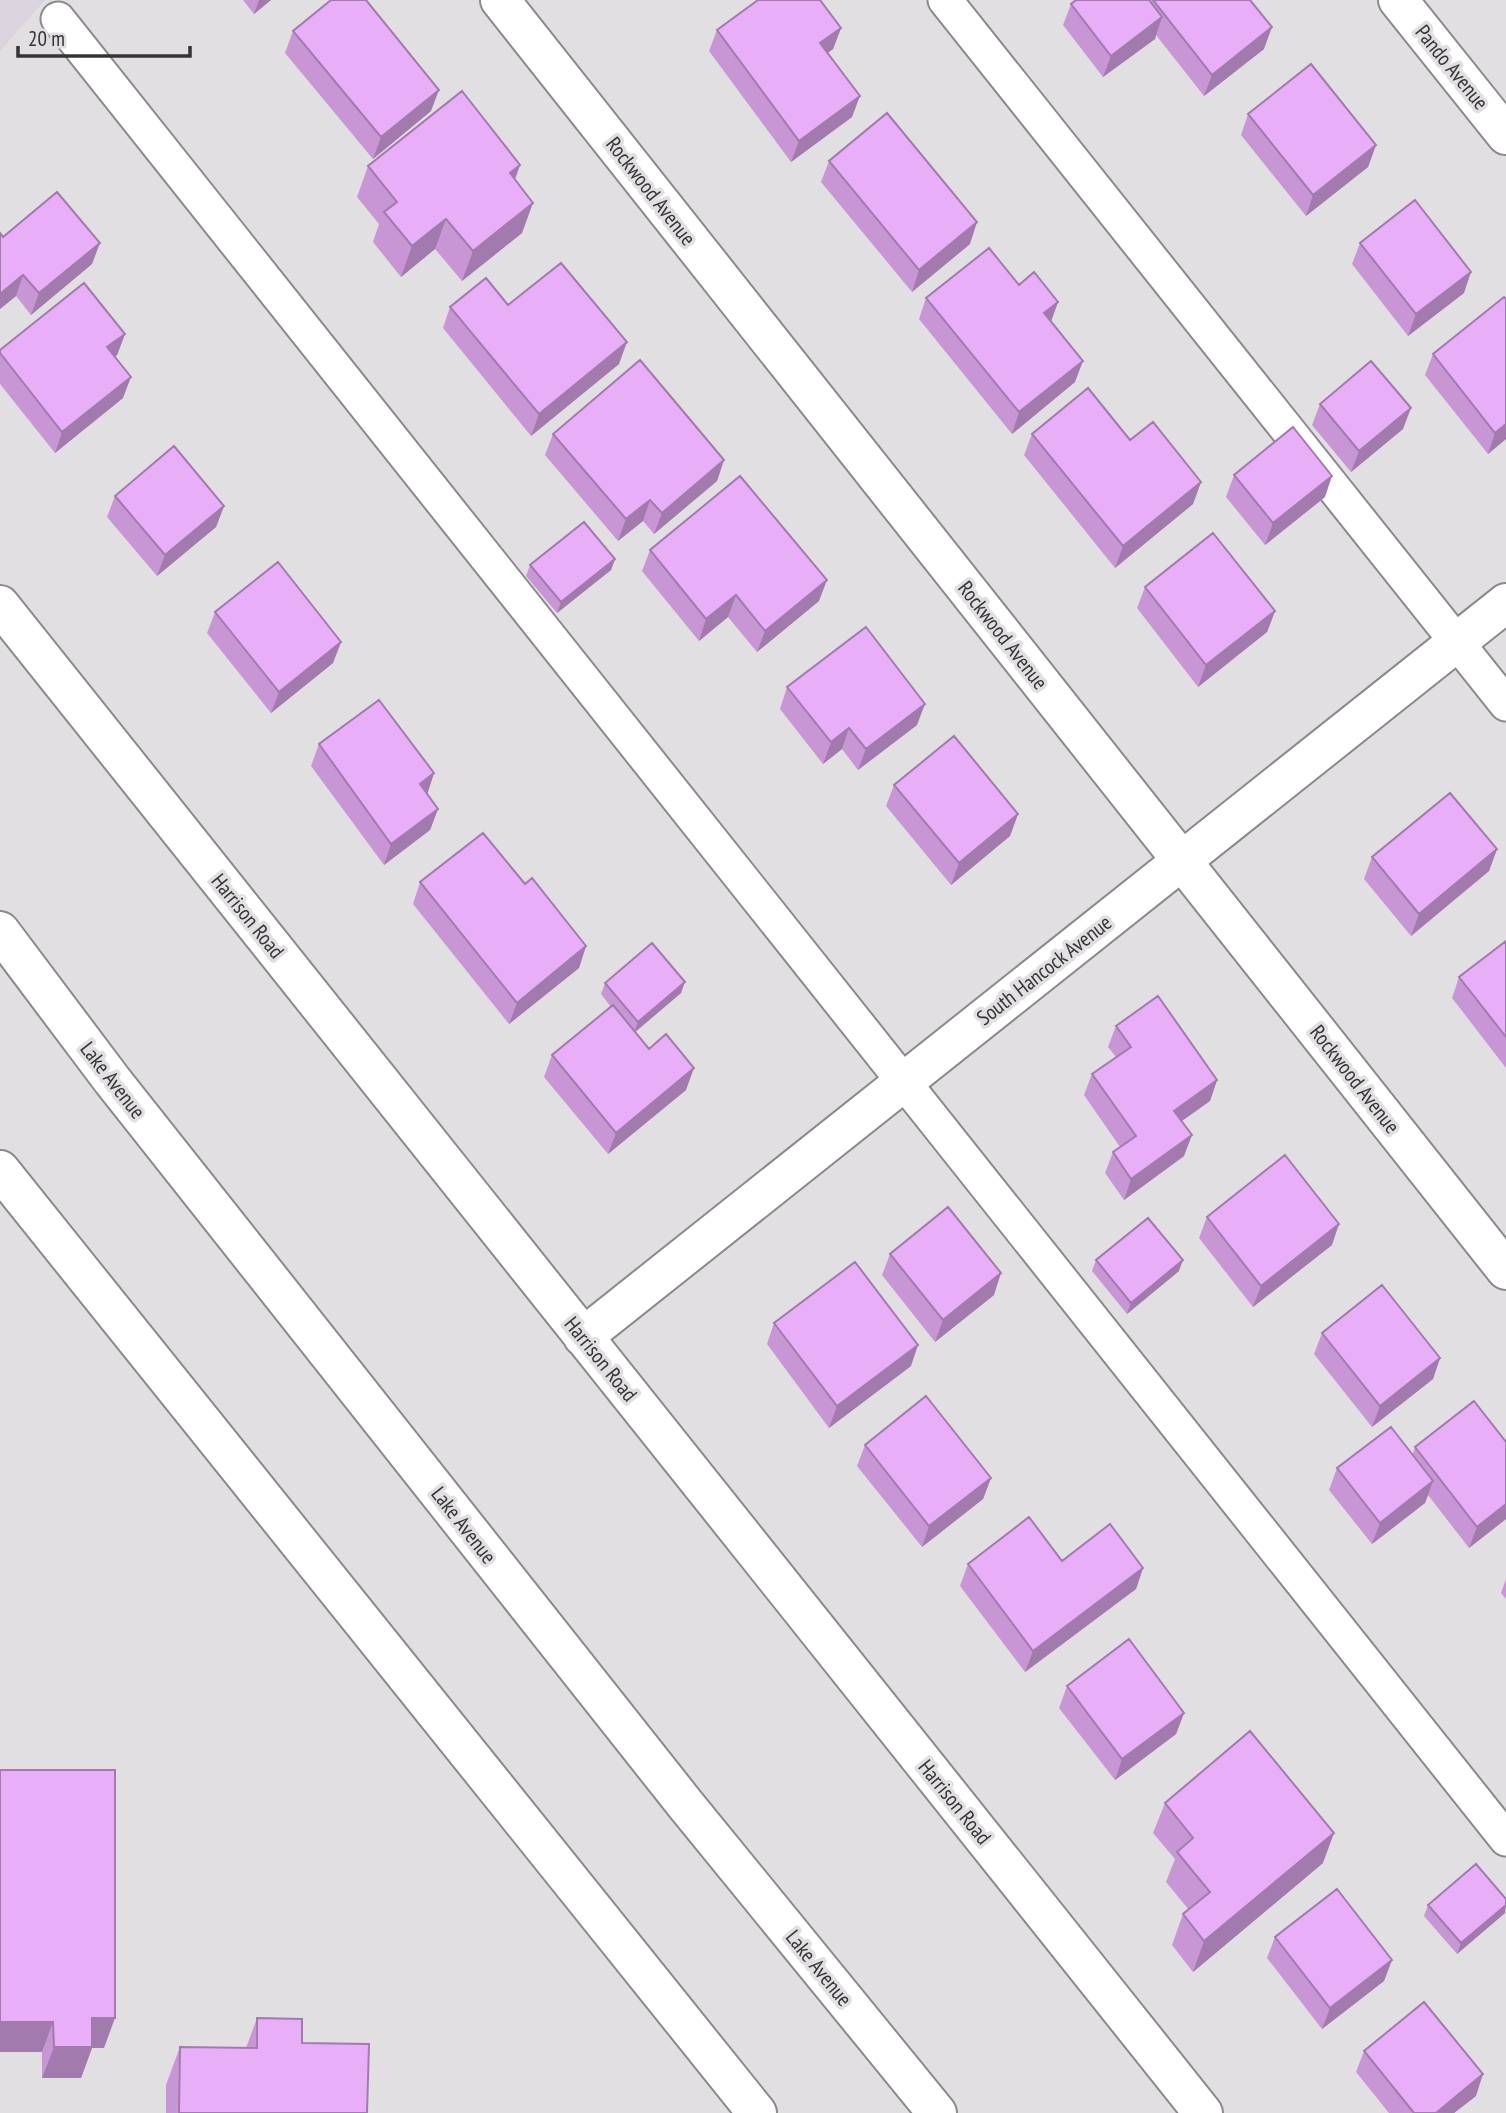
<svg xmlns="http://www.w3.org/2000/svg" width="1506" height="2113" font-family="'PT Sans Narrow',sans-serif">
  <rect width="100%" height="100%" fill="#e2dfe3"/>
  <!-- built -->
  <path fill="#dbd3dd" d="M0,0h45l-45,51z"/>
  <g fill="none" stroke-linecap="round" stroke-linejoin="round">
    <!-- lane casing -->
    <g stroke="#8c898c" stroke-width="37">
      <path id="lane" d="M945,0l561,704
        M58,19l1448,1820"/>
    </g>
    <!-- street casing -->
    <g stroke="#8c898c" stroke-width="42">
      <path id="street" d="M500,0l1006,1270
        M1398,0l108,135
        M0,605l1203,1508
        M583,1337l923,-734"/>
    </g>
    <!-- primary casing -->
    <g stroke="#8c898c" stroke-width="42">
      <path id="primary" d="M0,931l112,149 573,724 252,309
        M0,1170l757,943"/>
    </g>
    <!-- lane -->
    <use href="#lane" stroke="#fff" stroke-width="33"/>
    <!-- street -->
    <use href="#street" stroke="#fff" stroke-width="38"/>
    <!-- primary -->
    <use href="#primary" stroke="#fff" stroke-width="38"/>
  </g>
  <!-- wall -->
  <path fill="#c896d5" d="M243,0h28l-17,14z
    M1076,0h174l14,49 -60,47 -48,-61 -1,4 -52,38 -40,-52 8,-21z
    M841,28l-8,21 -5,4 24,64 -61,45 -82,-111 8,-21z
    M293,31l138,80 -58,48 -88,-106z
    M1248,114l128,31 -8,22 -62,49 -65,-81z
    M829,161l141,83 -58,48 -91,-110z
    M520,165l-5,15 7,53 -60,48 -27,-32 -34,28 -28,-35 6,-18 -22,-27 11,-31z
    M0,233l3,4 89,27 -61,51 -15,-19 -16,13z
    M1360,243l104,50 -56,43 -56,-72z
    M1019,285l39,17 -7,20 24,60 -63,52 -93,-115 7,-21z
    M508,305l111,59 -88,72 -88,-108 7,-21z
    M125,334l-8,21 -2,2 8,41 -68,55 -55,-69v-34z
    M1433,354l73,85 -18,15 -63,-79z
    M1320,404l83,25 -52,43 -39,-47z
    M553,434l171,26 -7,21 -63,53 -11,-13 -25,20 -73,-86z
    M1032,434l98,6 71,42 -8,22 -78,64 -91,-113z
    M1234,475l91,22 -60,48 -39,-48z
    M115,496l109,10 -8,21 -59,49 -50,-59z
    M650,550l169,51 -62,51 -29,-35 -29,24 -57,-70z
    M615,559l-4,11 -54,43 -31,-37 4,-11z
    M1145,587l130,24 -8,21 -69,55 -61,-79z
    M215,612l126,30 -8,21 -62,50 -64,-80z
    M787,687l130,38 -59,45 -16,-21 -19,15 -43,-55z
    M319,744l115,29 -7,21 11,15 -8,21 -46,35 -73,-99z
    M894,785l124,29 -8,22 -59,49 -65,-79z
    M1497,849l-8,22 -78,65 -47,-57 8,-22z
    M420,882l105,2 61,62 -7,22 -70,56 -96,-120z
    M1506,941v127l-54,-70 7,-21z
    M605,983l76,10 -46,39 14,17 37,41 -78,64 -64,-77 8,-22 59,-48 -10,-13z
    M1116,1026l101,54 -7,21 -28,20 2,35 -60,44 -19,-27 8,-21 7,-5 -36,-52 8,-21 24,-17 -8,-10z
    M1207,1217l125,28 -79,62 -54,-69z
    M890,1254l104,41 -59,47 -53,-67z
    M1096,1260l83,11 -52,43 -35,-43z
    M774,1323l137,43 -82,62 -62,-84z
    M1322,1333l118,25 -7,21 -61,48 -58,-73z
    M1506,1442v77l-37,29 -41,-53 -3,8 -53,41 -43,-54 8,-22 75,-13 3,-8z
    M865,1445l126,33 -8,21 -61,48 -65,-81z
    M1062,1561l81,7 -7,21 -111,83 -65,-86 8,-22z
    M1506,1579v20l-5,-6z
    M1067,1686l117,27 -8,21 -61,46 -56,-72z
    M0,1770l104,278h-12l-11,30h-39v-26z
    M1165,1803l158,60 -130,109 -21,-27 11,-31 6,-4 -23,-28 9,-23 -22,-26z
    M1428,1905l77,8 -48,41 -33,-38z
    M1275,1937l117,23 -8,21 -62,48 -55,-71z
    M257,2018l45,25 65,70h-201v-28l14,-38 66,1z
    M1364,2051l112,45 -22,17h-65l-33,-41z"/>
  <!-- shaded-wall -->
  <path fill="#a27aae" d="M259,0h12l-17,14z
    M1162,17l-7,22 -52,38 8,-21z
    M1272,27l-8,22 -60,47 8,-21z
    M841,28l-8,21 -21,15 8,-21z
    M439,90l-8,21 -58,48 8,-22z
    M860,96l-8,21 -61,45 8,-21z
    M1376,145l-8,22 -62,49 7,-21z
    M520,165l-11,30 1,-22z
    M533,203l-11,30 -60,48 11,-30z
    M446,219l-11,30 -34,28 11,-31z
    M977,222l-7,22 -58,48 7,-22z
    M100,243l-8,21 -61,51 8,-22z
    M1471,272l-7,21 -56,43 8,-22z
    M23,275l-7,21 -16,13v-15z
    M1058,302l-8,22 -6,-11z
    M125,334l-8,21 -17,14 7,-22z
    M627,342l-8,22 -88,72 8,-22z
    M1083,361l-8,21 -63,52 7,-22z
    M131,377l-8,21 -68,55 7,-21z
    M1411,408l-8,21 -52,43 8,-21z
    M1506,424v15l-18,15 7,-21z
    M724,460l-7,21 -63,53 8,-21z
    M1332,476l-7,21 -60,48 8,-22z
    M1201,482l-8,22 -78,64 8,-22z
    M650,500l-7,21 -25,20 8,-22z
    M224,506l-8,21 -59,49 8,-21z
    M615,559l-4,11 -54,43 4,-11z
    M827,580l-8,21 -62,51 8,-21z
    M736,595l-8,22 -29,24 7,-22z
    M1275,611l-8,21 -69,55 8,-22z
    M341,642l-8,21 -62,50 8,-21z
    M925,704l-8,21 -59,45 8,-21z
    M849,728l-7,21 -19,15 8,-22z
    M434,773l-7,22 -7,-11z
    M438,809l-8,21 -46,35 7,-21z
    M1018,814l-8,22 -59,49 8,-22z
    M1497,849l-8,22 -78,65 8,-22z
    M586,946l-7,22 -70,56 8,-21z
    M685,982l-4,11 -47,40 4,-11z
    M694,1068l-8,22 -78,64 8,-21z
    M1217,1080l-7,21 -44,31 8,-21z
    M1192,1135l-8,21 -60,44 7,-21z
    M1339,1224l-7,21 -79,62 8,-21z
    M1183,1260l-4,11 -52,43 4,-11z
    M1001,1273l-7,22 -59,47 8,-22z
    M918,1345l-7,21 -82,62 8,-22z
    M1440,1358l-7,21 -61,48 8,-21z
    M991,1478l-8,21 -61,48 7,-21z
    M1433,1481l-8,22 -53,41 8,-21z
    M1506,1504v15l-37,29 8,-21z
    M1143,1568l-7,21 -111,83 8,-21z
    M1184,1713l-8,21 -61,46 7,-21z
    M1334,1833l-11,30 -130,109 11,-31z
    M1506,1905l-1,8 -48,41 4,-11z
    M1392,1960l-8,21 -62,48 8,-21z
    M92,2018h23l-11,30h-12l-11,30h-39l12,-31z
    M0,2022h53l-11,30h-42z
    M1483,2074l-7,22 -22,17h-18z"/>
  <!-- building -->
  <path fill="#e8aef8" stroke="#a27aae" stroke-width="2" d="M331,0h35l73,90 -58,47 -88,-106z
    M758,0h62l21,28 -21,15 40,53 -61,45 -82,-111z
    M1076,0h73l13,17 -51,39 -40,-52z
    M1153,0h97l22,27 -60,48z
    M1311,64l65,81 -63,50 -65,-81z
    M462,91l58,74 -10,8 23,30 -60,48 -27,-32 -34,27 -28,-34 13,-10 -29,-36z
    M887,113l90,109 -58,48 -90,-109z
    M57,192l43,51 -61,50 -16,-18 -23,19v-61l3,4z
    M1415,200l56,72 -55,42 -56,-71z
    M989,248l30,37 15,-13 24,30 -14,11 39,48 -64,51 -93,-114z
    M561,263l66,79 -88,72 -89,-107 36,-29 22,27z
    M84,283l41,51 -18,13 24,30 -69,55 -62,-79v-3z
    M1504,297l2,2v125l-11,9 -62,-79z
    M640,360l84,100 -62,53 -12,-13 -24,19 -73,-85z
    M1371,361l40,47 -52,43 -39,-47z
    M1088,388l42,52 23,-18 48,60 -78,64 -91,-112z
    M1293,427l39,49 -59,47 -39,-48z
    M174,446l50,60 -59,49 -50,-59z
    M740,476l87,104 -62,51 -29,-36 -30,24 -56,-69z
    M584,522l31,37 -54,43 -31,-37z
    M1213,533l62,78 -69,54 -61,-78z
    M278,562l63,80 -62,50 -64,-80z
    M866,627l59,77 -59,45 -17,-21 -18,14 -44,-55z
    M379,700l55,73 -14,11 18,25 -47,35 -72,-100z
    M954,736l64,78 -59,49 -65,-78z
    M1450,793l47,56 -78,65 -47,-57z
    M483,833l42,51 7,-6 54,68 -69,57 -97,-121z
    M1506,941v96l-47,-60z
    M652,943l33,39 -47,40 -33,-39z
    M1158,996l59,84 -43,31 18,24 -61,44 -18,-27 23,-16 -44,-62 39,-27 -15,-21z
    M613,1005l36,44 17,-15 28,34 -78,65 -64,-78z
    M1285,1155l54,69 -78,62 -54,-69z
    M948,1207l53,66 -58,47 -53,-66z
    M1148,1218l35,42 -52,43 -35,-43z
    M855,1262l63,83 -81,61 -63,-83z
    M1382,1285l58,73 -60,48 -58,-73z
    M926,1396l65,82 -62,48 -64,-81z
    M1474,1401l32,41v62l-29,23 -62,-80z
    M1391,1427l42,54 -53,42 -43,-55z
    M1029,1517l33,44 48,-37 33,44 -110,83 -65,-87z
    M1129,1639l55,74 -62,46 -55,-73z
    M1250,1731l84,102 -130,108 -21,-27 27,-22 -33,-40 16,-14 -28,-35z
    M0,1770h115v248h-23v29h-38l-1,-25h-53z
    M1476,1864l30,35v6l-45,38 -33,-38z
    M1337,1889l55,71 -62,48 -55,-71z
    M1424,2002l59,72 -47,39h-22l-50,-62z
    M257,2018l45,1v24l67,1 -2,69h-188l1,-66 77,1z"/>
  <g text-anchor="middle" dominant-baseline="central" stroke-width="7" stroke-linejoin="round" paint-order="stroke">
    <!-- street labels -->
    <g font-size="21" fill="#353435" stroke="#e2dfe3">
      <text transform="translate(1452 67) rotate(51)">Pando Avenue</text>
      <text transform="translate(651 191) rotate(52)">Rockwood Avenue</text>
      <text transform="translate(1003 635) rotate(52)">Rockwood Avenue</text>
      <text transform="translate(248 916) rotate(51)">Harrison Road</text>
      <text transform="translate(1044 970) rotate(-38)">South Hancock Avenue</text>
      <text transform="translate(1355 1079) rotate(52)">Rockwood Avenue</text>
      <text transform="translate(113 1080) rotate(52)">Lake Avenue</text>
      <text transform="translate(601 1359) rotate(51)">Harrison Road</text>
      <text transform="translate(464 1525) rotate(52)">Lake Avenue</text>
      <text transform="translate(955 1802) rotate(51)">Harrison Road</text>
      <text transform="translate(819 1968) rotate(51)">Lake Avenue</text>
    </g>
  </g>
  <!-- scale -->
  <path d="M18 46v10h172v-10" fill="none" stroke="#353435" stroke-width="3.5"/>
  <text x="28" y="46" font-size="21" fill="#353435" stroke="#e2dfe3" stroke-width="5" paint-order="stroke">20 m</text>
</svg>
